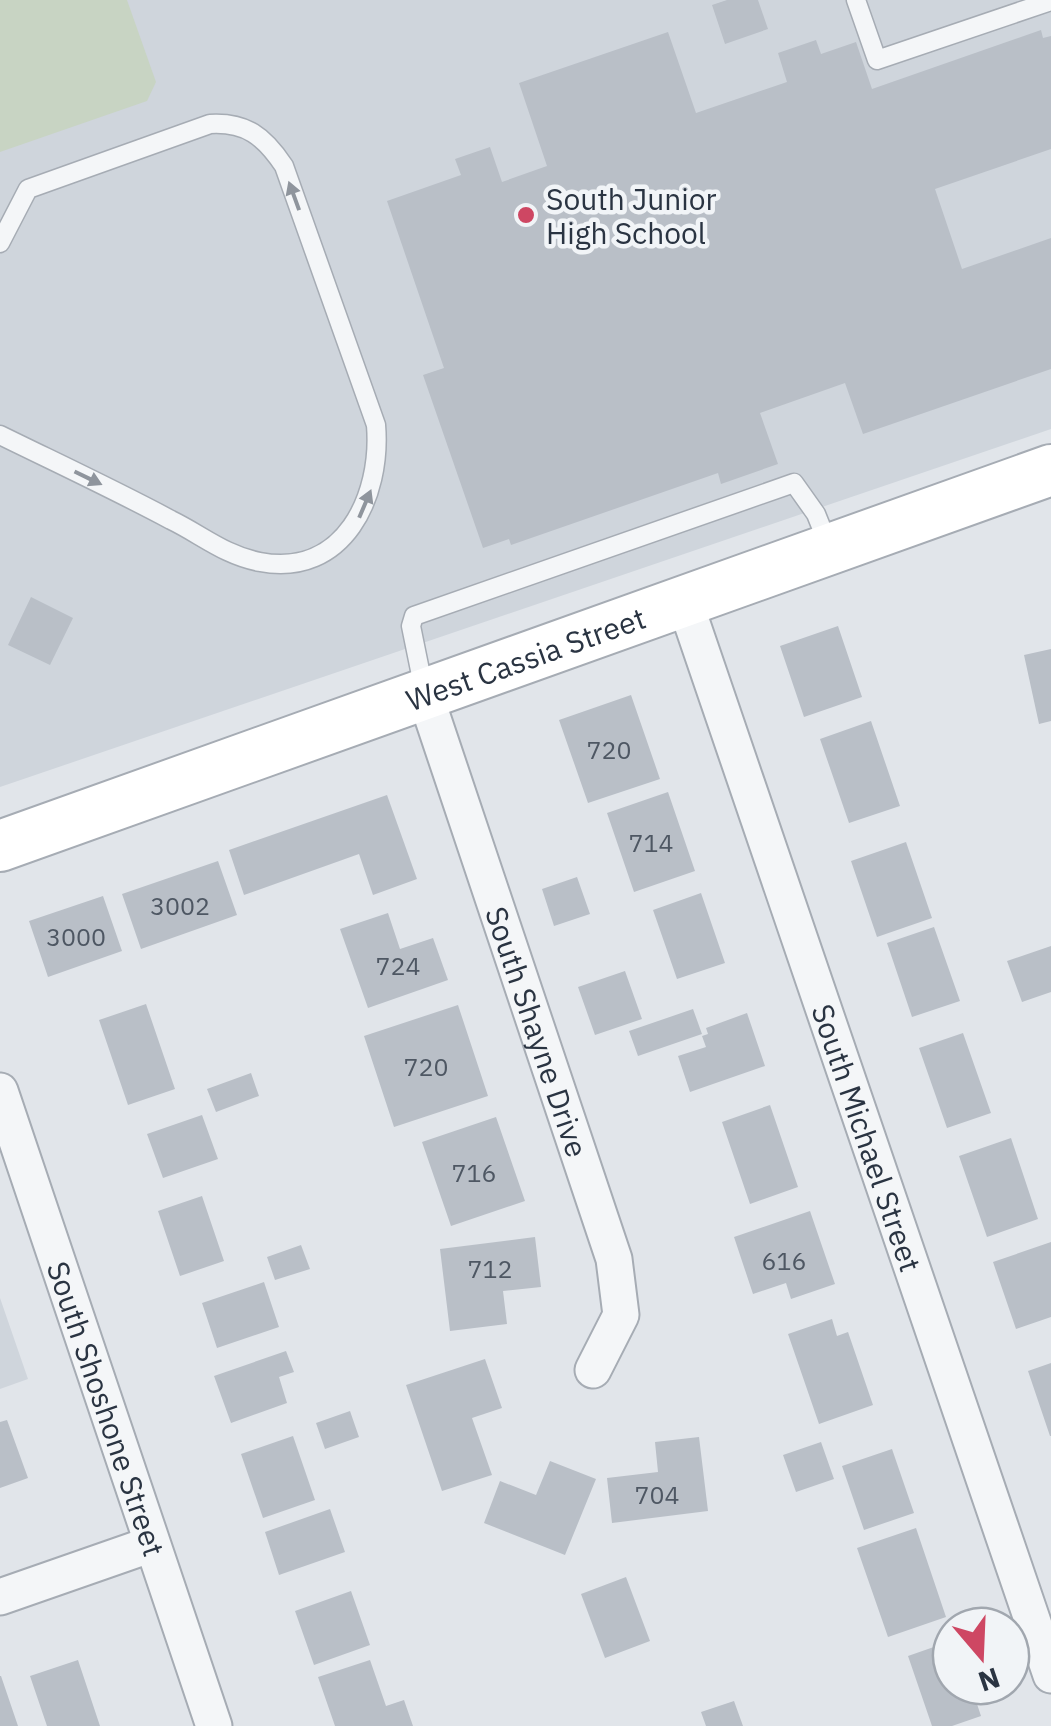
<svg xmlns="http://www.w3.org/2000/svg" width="1051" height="1726" font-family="'IBM Plex Sans',sans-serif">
  <rect width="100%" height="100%" fill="#e1e5ea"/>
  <!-- built -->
  <path fill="#cfd5dc" d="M0,0h1051v429l-1051,358z
    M0,1298l28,81 -28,10z"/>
  <!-- green -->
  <path fill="#c8d4c3" d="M0,0h127l29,82 -9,19 -147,51z"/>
  <!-- building -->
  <path fill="#b9bfc7" d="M727,0h31l10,29 -43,15 -13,-39z
    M1041,30l2,8 8,-2v113l-116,40 27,80 89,-31v131l-188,65 -18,-51 -85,30 18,51 -57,20 -3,-11 -207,72 -2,-6 -26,9 -60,-173 21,-7 -57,-167 74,-26 -6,-16 35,-12 12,35 45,-16 -28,-83 149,-51 28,81 91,-31 -9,-29 38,-13 5,14 35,-12 16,47z
    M31,597l42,21 -23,47 -42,-20z
    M838,626l24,71 -58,20 -24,-71z
    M1051,649v72l-12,3 -15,-69z
    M631,695l29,84 -72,24 -29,-83z
    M871,721l29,85 -51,17 -29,-84z
    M668,792l27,79 -61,21 -27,-79z
    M387,795l30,84 -44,16 -14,-41 -115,41 -15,-45z
    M906,842l26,76 -55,19 -26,-76z
    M218,861l19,54 -96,34 -19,-55z
    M577,877l13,37 -36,12 -12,-37z
    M701,893l24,70 -48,16 -24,-69z
    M103,896l19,55 -74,26 -19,-56z
    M388,913l12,36 33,-11 15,42 -80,28 -28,-79z
    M934,927l26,74 -48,16 -25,-74z
    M1051,946v46l-29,10 -15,-41z
    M625,971l17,48 -47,16 -17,-48z
    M146,1004l29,85 -47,16 -29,-85z
    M458,1005l30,91 -94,31 -30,-91z
    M693,1009l9,25 -64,22 -9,-25z
    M747,1013l18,53 -75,26 -12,-36 28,-9 -4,-11 6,-2 -2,-6z
    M963,1033l28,80 -44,15 -28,-80z
    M251,1073l8,23 -43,16 -9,-23z
    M770,1105l28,82 -48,17 -28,-82z
    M202,1115l16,44 -55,19 -16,-44z
    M496,1117l29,84 -74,25 -29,-84z
    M1011,1138l27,81 -51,18 -28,-81z
    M202,1196l22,65 -44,15 -22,-65z
    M810,1211l25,73 -44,15 -5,-16 -33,11 -19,-57z
    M535,1237l6,50 -38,4 4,33 -57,7 -10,-82z
    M1051,1242v75l-35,12 -23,-67z
    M301,1245l9,24 -35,11 -8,-23z
    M264,1282l15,45 -62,21 -15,-45z
    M832,1319l5,17 11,-4 25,73 -54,19 -31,-90z
    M286,1351l8,21 -15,5 8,26 -56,20 -17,-47z
    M485,1359l17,49 -30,10 20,57 -50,16 -36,-106z
    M1051,1363v73h-1l-22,-65z
    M350,1411l9,26 -34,12 -9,-26z
    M7,1420l21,58 -28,10v-66z
    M293,1436l22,64 -52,18 -22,-64z
    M699,1437l9,74 -96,12 -5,-45 51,-6 -3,-30z
    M821,1442l13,37 -38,13 -13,-37z
    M892,1449l22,64 -50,17 -22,-64z
    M550,1461l46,18 -31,76 -81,-32 16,-42 36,14z
    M330,1509l15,43 -66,23 -14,-43z
    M916,1528l30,89 -58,20 -31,-89z
    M626,1577l24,64 -45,17 -24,-64z
    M351,1591l19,54 -56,20 -19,-54z
    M951,1641v45h20l10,30 -29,10h-20l-24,-70z
    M78,1660l22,66h-53l-17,-50z
    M370,1660l16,46 18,-6 9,26h-78l-17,-49z
    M0,1676h1l17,50h-18z
    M734,1701l9,25h-37l-5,-14z"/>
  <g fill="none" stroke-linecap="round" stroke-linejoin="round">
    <!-- lane casing -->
    <g stroke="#a6acb4" stroke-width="21">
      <path id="lane" d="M856,0l21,60 174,-59
        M0,243l28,-54 182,-65c36,-2 54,12 74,42l92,259c6,71 -32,153 -116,137 -36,-7 -58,-27 -89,-42 -56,-30 -114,-57 -171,-85
        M424,690l-13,-64 3,-10 380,-133 22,31 12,30"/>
    </g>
    <!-- street casing -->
    <g stroke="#a6acb4" stroke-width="39">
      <g id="street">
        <path id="s1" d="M684,600l367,1075"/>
        <path id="s2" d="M424,692l190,567 7,56 -28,55"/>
        <path id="s3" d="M0,1091l214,635"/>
        <path d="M0,1597l152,-53"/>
      </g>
    </g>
    <!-- secondary casing -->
    <g stroke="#a6acb4" stroke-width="54">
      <g id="secondary">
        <path id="s4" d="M0,846l1051,-376"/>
      </g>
    </g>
    <!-- lane -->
    <use href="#lane" stroke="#f4f6f8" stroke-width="18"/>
    <!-- street -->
    <use href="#street" stroke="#f4f6f8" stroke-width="35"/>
    <!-- secondary -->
    <use href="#secondary" stroke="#fff" stroke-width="50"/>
  </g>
  <!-- one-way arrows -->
  <defs><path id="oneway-solid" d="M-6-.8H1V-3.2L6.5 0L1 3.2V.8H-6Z" transform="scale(2.5)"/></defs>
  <g fill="#8f959d">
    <use href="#oneway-solid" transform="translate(294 196) rotate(-110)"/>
    <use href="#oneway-solid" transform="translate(88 478) rotate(26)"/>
    <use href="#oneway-solid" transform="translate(365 504) rotate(-67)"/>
  </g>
  <!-- markers -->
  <circle fill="#ce4763" stroke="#f1f4f7" stroke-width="4" cx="526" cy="215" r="10"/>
  <g text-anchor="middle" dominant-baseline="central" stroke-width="9" stroke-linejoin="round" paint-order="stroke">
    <!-- number labels -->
    <g font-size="25" fill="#4e5763">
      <text x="609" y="749">720</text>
      <text x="651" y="842">714</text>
      <text x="180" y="905">3002</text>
      <text x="76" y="936">3000</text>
      <text x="398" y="965">724</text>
      <text x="426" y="1066">720</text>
      <text x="474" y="1172">716</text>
      <text x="784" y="1260">616</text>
      <text x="490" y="1268">712</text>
      <text x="657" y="1494">704</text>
    </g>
    <!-- poi labels -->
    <g font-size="30" fill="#2a3442" stroke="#f1f4f7" text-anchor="start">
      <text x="546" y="198">South Junior<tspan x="546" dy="34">High School</tspan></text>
    </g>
    <!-- street labels -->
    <g font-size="30" fill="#2a3442" stroke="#f1f4f7">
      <text stroke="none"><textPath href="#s4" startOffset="558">West Cassia Street</textPath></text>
      <text stroke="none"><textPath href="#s2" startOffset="358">South Shayne Drive</textPath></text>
      <text stroke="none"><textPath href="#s1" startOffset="568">South Michael Street</textPath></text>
      <text stroke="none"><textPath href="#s3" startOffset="335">South Shoshone Street</textPath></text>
    </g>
  </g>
  <!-- north arrow -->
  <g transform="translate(981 1656) rotate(161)"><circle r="48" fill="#f1f4f7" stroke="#a1a7af" stroke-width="2.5"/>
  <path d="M0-8L18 38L0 25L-18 38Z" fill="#ce4763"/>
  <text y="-15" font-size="28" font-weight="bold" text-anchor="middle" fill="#2a3442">N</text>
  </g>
</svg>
